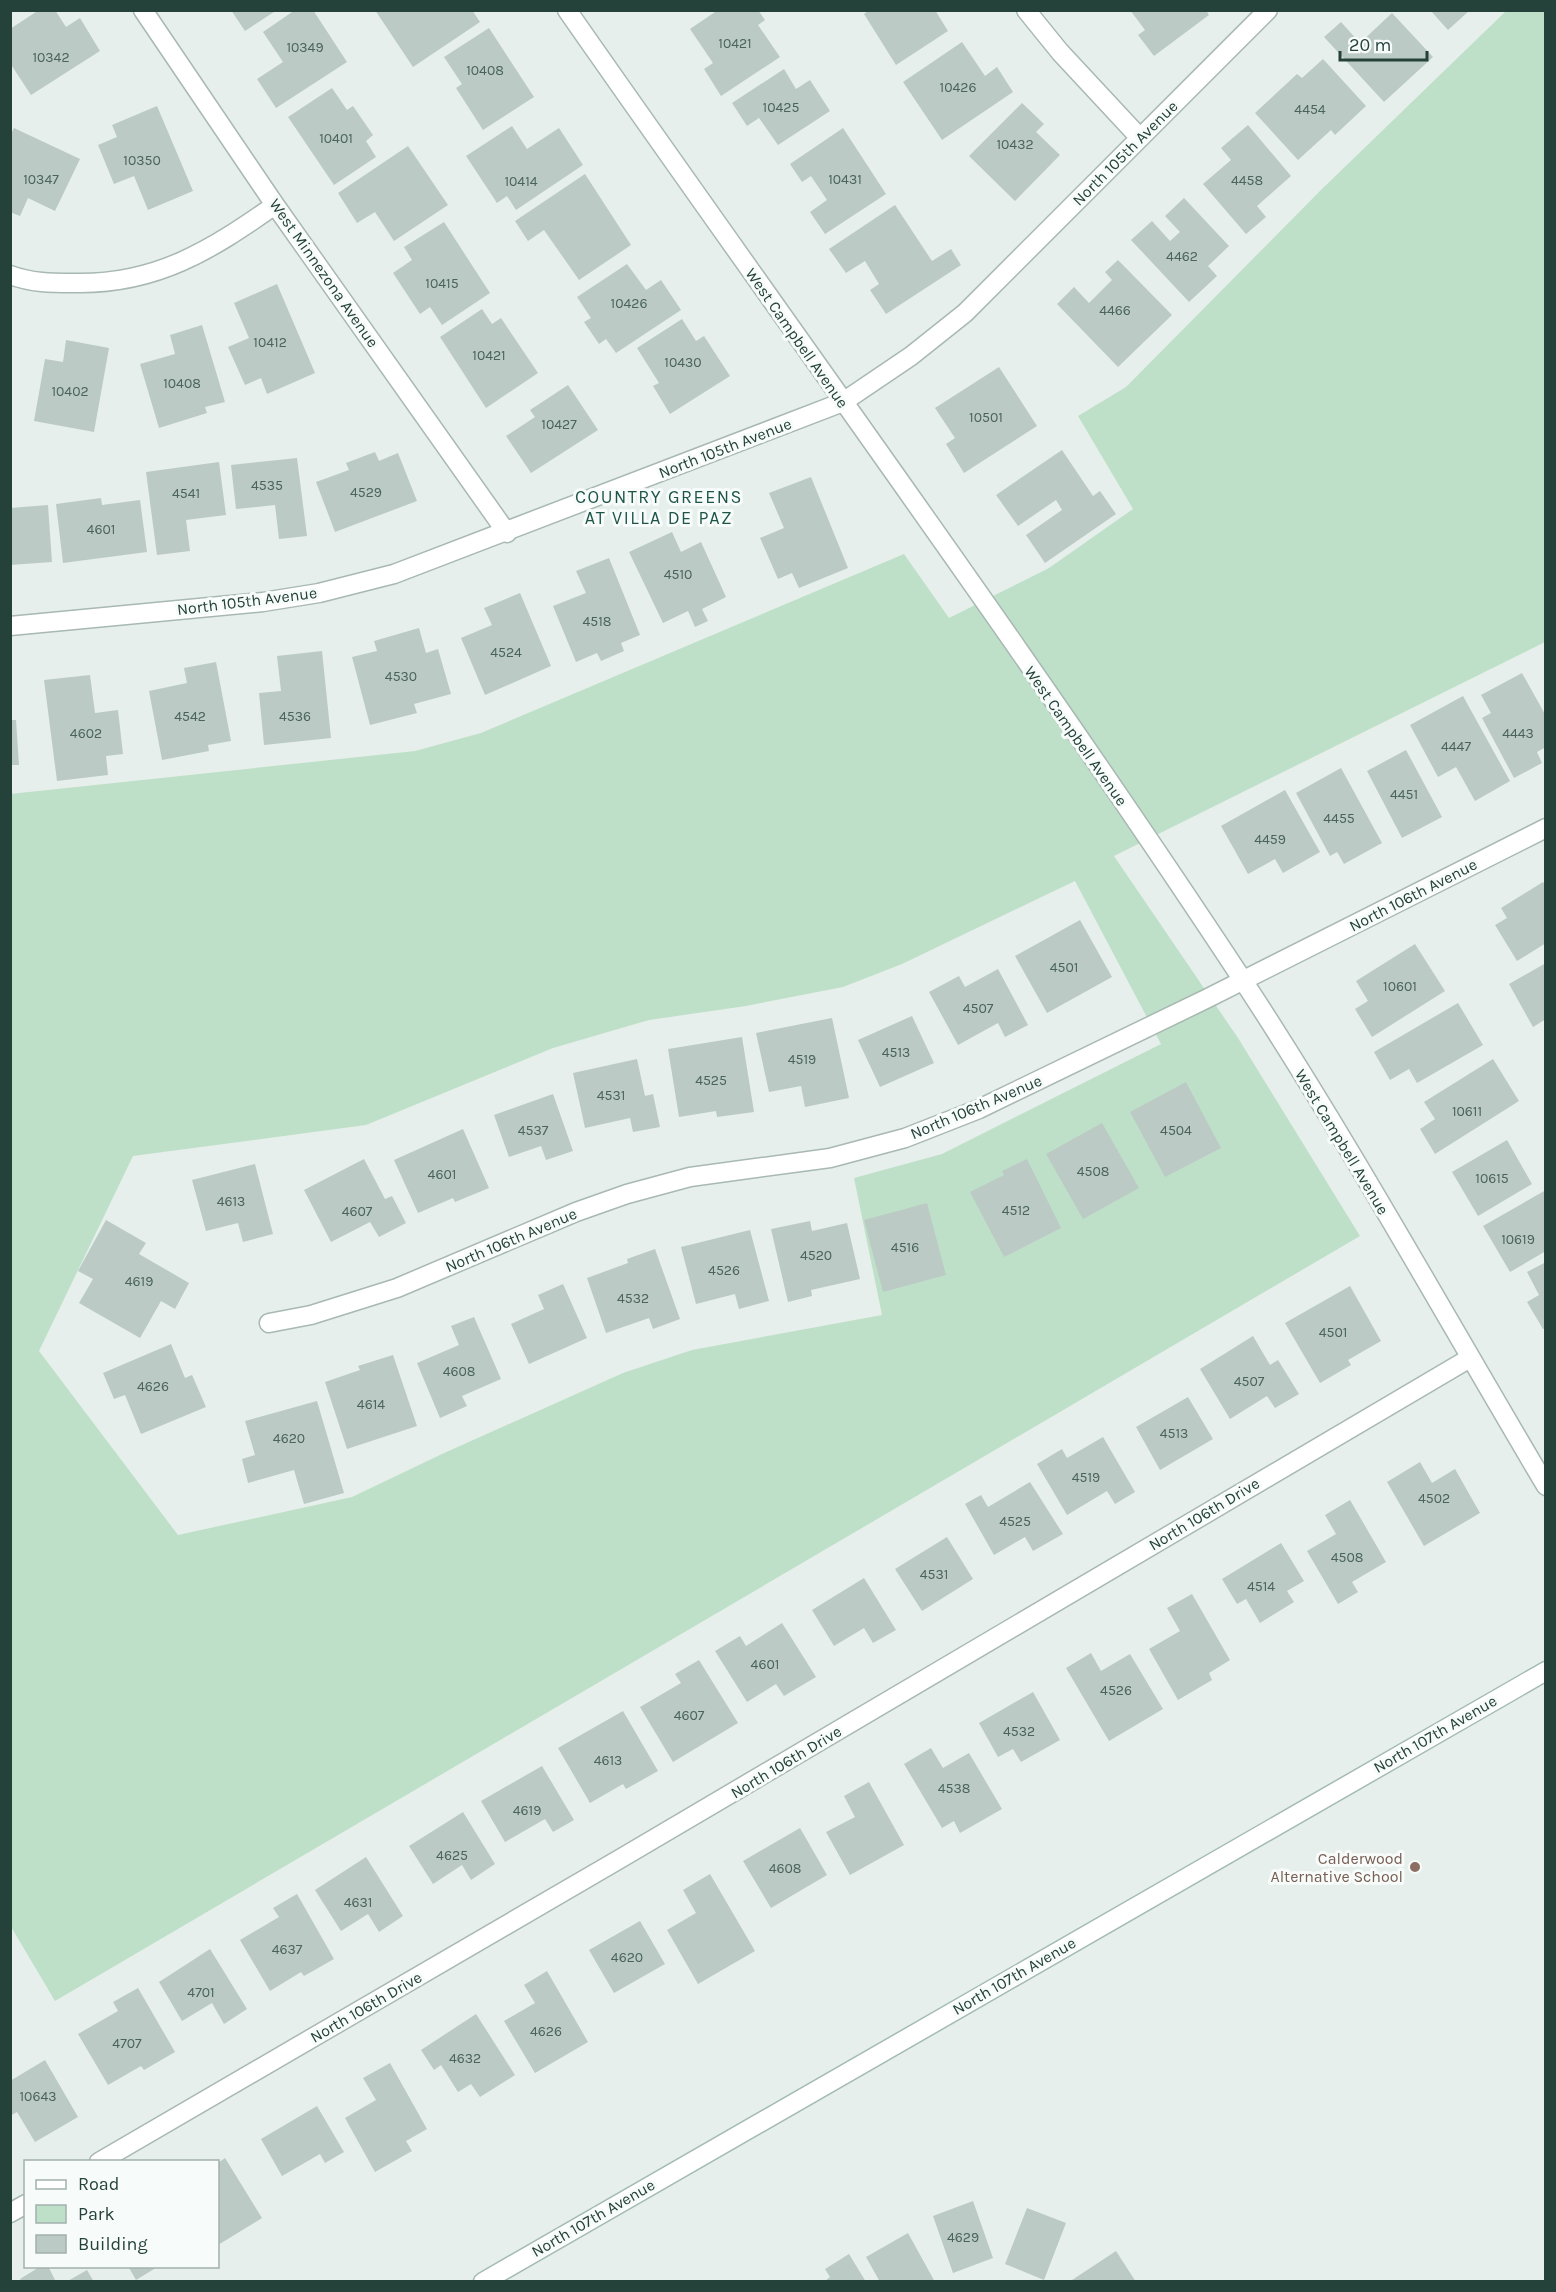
<svg xmlns="http://www.w3.org/2000/svg" width="1556" height="2292" font-family="Karla,sans-serif">
  <rect width="100%" height="100%" fill="#e6efeb"/>
  <!-- green -->
  <path fill="#bfe0c8" fill-rule="evenodd" d="M1506,11h39v631l-431,214 124,182 122,198 -1305,765 -45,-76v-1131l405,-43 66,-18 423,-179 45,64 100,-50 84,-59 -55,-93 48,-29 196,-198zM1075,881l86,163 -219,110 -88,24 28,137 -190,35 -69,23 -181,81 -90,43 -174,38 -139,-184 94,-195 233,-31 187,-77 96,-28 97,-14 97,-19 59,-23z"/>
  <!-- building -->
  <path fill="#bbcac4" d="M39,10h16l11,17 14,-9 20,33 -69,44 -21,-32v-34z
    M231,10h46l-32,21z
    M295,10h18l34,52 -71,46 -19,-29 26,-17 -20,-30z
    M375,10h97l8,12 -67,45z
    M718,10h40l7,10 -7,5 22,32 -59,39 -17,-27 9,-6 -23,-34z
    M869,10h66l13,21 -52,34 -32,-51z
    M1130,10h76l3,5 -55,41 -16,-21 7,-5z
    M1430,10h40l-22,20z
    M1392,13l41,44 -49,45 -60,-65 17,-15 19,21z
    M489,28l45,69 -51,33 -27,-42 6,-4 -18,-27z
    M962,42l23,34 12,-9 16,25 -71,48 -39,-58z
    M1323,59l43,47 -31,29 -4,-5 -33,30 -43,-47 42,-39 5,4z
    M784,69l12,20 14,-9 20,31 -52,34 -19,-27 -12,8 -15,-23z
    M332,88l15,22 6,-4 20,29 -7,6 10,16 -42,28 -46,-68z
    M1022,103l22,21 -8,8 24,23 -45,46 -46,-45z
    M157,106l36,85 -45,19 -14,-34 -20,8 -16,-39 19,-8 -5,-12z
    M1248,125l43,51 -34,30 9,11 -20,17 -43,-50 28,-24 -10,-12z
    M512,126l15,23 32,-21 24,37 -67,45 -9,-14 -10,7 -31,-47z
    M14,128l66,31 -25,52 -27,-13 -8,18 -10,-4v-76z
    M843,128l43,66 -61,40 -15,-22 17,-12 -16,-24 -9,6 -12,-18z
    M408,146l40,59 -54,36 -19,-29 -18,11 -19,-30z
    M585,174l46,71 -52,35 -35,-50 -16,11 -13,-20z
    M1184,198l45,48 -21,20 9,10 -28,26 -58,-62 21,-19 18,20 10,-9 -15,-16z
    M895,205l37,56 19,-12 10,16 -75,49 -16,-24 9,-6 -14,-23 -19,12 -17,-24z
    M444,222l46,71 -48,32 -12,-18 -10,7 -27,-41 19,-13 -8,-13z
    M1118,260l54,55 -54,52 -61,-63 17,-17 15,16 23,-23 -7,-8z
    M627,264l19,26 15,-10 20,30 -65,43 -10,-14 -7,5 -15,-22 7,-4 -14,-21z
    M277,284l38,89 -48,21 -6,-16 -16,7 -17,-38 21,-9 -15,-35z
    M482,309l10,15 9,-6 37,55 -52,35 -46,-71z
    M682,319l14,22 8,-5 26,40 -60,38 -17,-28 6,-3 -22,-35z
    M202,325l23,77 -20,5 2,6 -48,15 -19,-64 35,-10 -5,-19z
    M66,340l43,8 -15,84 -60,-11 11,-62 18,3z
    M999,367l38,59 -73,47 -18,-29 9,-6 -20,-30z
    M568,385l30,45 -67,43 -25,-37 29,-19 -5,-7z
    M1062,450l31,46 7,-5 16,23 -71,49 -19,-28 36,-25 -6,-10 -38,26 -22,-31z
    M375,452l4,9 19,-8 19,48 -82,31 -19,-50 33,-12 -3,-7z
    M297,458l10,78 -28,3 -4,-34 -39,4 -5,-44z
    M219,462l7,53 -40,5 4,31 -33,4 -11,-83z
    M811,477l37,91 -49,20 -7,-15 -14,6 -18,-41 24,-10 -15,-35z
    M101,498l1,7 38,-5 7,52 -84,11 -7,-59z
    M48,505l4,57 -42,3v-57z
    M672,532l9,20 20,-10 25,55 -24,12 6,12 -13,6 -7,-16 -25,12 -34,-71z
    M609,558l31,77 -19,8 3,8 -23,10 -4,-8 -21,9 -23,-56 33,-13 -10,-22z
    M520,593l31,73 -66,29 -24,-57 31,-13 -8,-17z
    M419,628l7,25 12,-4 13,45 -37,10 3,9 -47,12 -18,-68 25,-6 -3,-10z
    M322,651l9,87 -67,7 -5,-52 22,-2 -4,-35z
    M216,662l15,79 -23,4 1,6 -47,9 -13,-69 38,-8 -3,-15z
    M1522,673l24,43v31l-9,5 5,11 -28,15 -32,-60 9,-5 -10,-18z
    M90,675l5,38 23,-3 5,44 -17,2 2,19 -51,6 -13,-101z
    M1463,696l47,85 -35,20 -19,-34 -18,10 -28,-52z
    M10,720h6l3,45h-9z
    M1406,750l36,67 -40,21 -35,-67z
    M1341,768l41,75 -38,21 -7,-12 -7,4 -34,-63z
    M1285,790l35,62 -37,21 -8,-14 -27,15 -27,-48z
    M1543,882l3,3v58l-29,18 -22,-36 12,-7 -6,-10z
    M1080,920l32,57 -65,36 -32,-57z
    M1415,944l30,47 -73,46 -17,-28 13,-8 -12,-20z
    M1546,963v56l-13,8 -24,-43z
    M998,969l30,56 -23,12 -7,-14 -40,22 -29,-53 30,-16 6,11z
    M1458,1003l25,42 -66,38 -8,-14 -19,11 -16,-28z
    M912,1016l22,47 -54,24 -22,-47z
    M832,1018l17,80 -44,9 -4,-21 -32,6 -13,-59z
    M742,1037l12,75 -37,5 -1,-6 -37,6 -11,-68z
    M637,1059l8,37 8,-2 7,33 -27,5 -3,-14 -45,10 -12,-55z
    M1493,1059l26,42 -84,53 -15,-25 15,-10 -11,-17z
    M1186,1082l35,66 -56,29 -35,-65z
    M553,1094l20,57 -27,9 -5,-14 -32,11 -15,-42z
    M1102,1123l37,65 -56,31 -37,-65z
    M463,1129l26,59 -34,14 -2,-4 -35,15 -24,-53z
    M1507,1140l25,44 -54,32 -26,-44z
    M364,1159l21,40 7,-3 14,27 -27,14 -9,-15 -39,20 -27,-52z
    M1027,1159l34,69 -57,29 -34,-65 34,-17 -2,-4z
    M255,1164l18,70 -30,8 -5,-19 -32,8 -14,-51z
    M1546,1190v61l-36,21 -27,-46z
    M927,1203l19,72 -63,17 -19,-72z
    M106,1220l40,23 -7,11 50,29 -14,26 -14,-8 -21,37 -61,-35 14,-24 -15,-8z
    M810,1221l2,10 35,-8 13,56 -49,11 1,6 -24,6 -17,-73z
    M750,1230l19,71 -30,8 -4,-15 -39,10 -15,-57z
    M655,1249l25,70 -27,10 -4,-11 -43,15 -19,-55 41,-15 -1,-4z
    M1546,1262v66l-3,1 -16,-27 12,-7 -12,-23z
    M563,1284l24,54 -58,26 -18,-40 33,-15 -6,-14z
    M1350,1286l31,55 -33,19 3,5 -31,18 -35,-60z
    M474,1317l27,62 -39,17 5,10 -27,12 -23,-55 42,-18 -8,-19z
    M1253,1336l17,29 8,-5 21,34 -24,14 -8,-12 -37,23 -30,-50z
    M171,1344l14,34 7,-3 14,32 -65,27 -16,-39 -11,4 -11,-26z
    M393,1355l24,71 -70,23 -22,-67 35,-12 -2,-4z
    M1188,1397l25,42 -53,31 -24,-43z
    M317,1401l27,92 -40,11 -10,-34 -46,13 -6,-24 13,-4 -10,-34z
    M1103,1437l32,55 -20,12 -8,-13 -40,24 -30,-51 25,-15 5,9z
    M1420,1462l12,21 23,-14 25,44 -56,33 -37,-64z
    M1030,1482l33,52 -30,17 -8,-14 -31,18 -29,-51 16,-9 7,12z
    M1350,1500l36,62 -34,20 6,10 -20,12 -31,-53 29,-17 -11,-19z
    M947,1537l26,42 -51,32 -27,-42z
    M1281,1543l23,38 -17,10 7,11 -34,21 -14,-24 -9,5 -15,-25z
    M864,1578l32,52 -23,13 -9,-15 -30,18 -22,-36z
    M1192,1594l38,66 -21,13 3,7 -34,20 -29,-51 31,-18 -13,-23z
    M782,1623l34,54 -32,19 -8,-12 -29,18 -32,-51 25,-15 6,10z
    M1091,1653l10,18 29,-17 33,55 -54,32 -43,-73z
    M699,1660l39,63 -65,39 -33,-55 41,-24 -6,-9z
    M1033,1692l27,48 -39,22 -8,-13 -15,8 -19,-34z
    M623,1711l35,60 -32,18 -3,-5 -33,19 -32,-55z
    M931,1748l12,20 26,-15 33,56 -42,24 -6,-12 -12,7 -38,-64z
    M542,1766l32,54 -21,12 -8,-13 -40,23 -24,-41z
    M869,1782l35,63 -54,30 -24,-43 29,-15 -11,-21z
    M463,1812l32,52 -24,16 -9,-15 -29,19 -24,-38z
    M800,1828l27,47 -56,33 -28,-47z
    M366,1857l37,59 -24,16 -11,-18 -27,17 -26,-41z
    M710,1874l45,77 -57,33 -31,-54 29,-17 -13,-23z
    M297,1894l37,65 -30,17 -3,-4 -31,19 -30,-51 39,-23 -6,-9z
    M640,1921l25,43 -51,29 -25,-43z
    M210,1949l37,60 -23,15 -12,-21 -30,18 -23,-39z
    M547,1971l41,71 -53,31 -31,-52 31,-18 -11,-18z
    M138,1988l37,64 -31,18 -3,-4 -33,19 -30,-51 40,-23 -5,-9z
    M476,2014l39,61 -35,22 -9,-13 -13,8 -17,-27 -7,5 -13,-20z
    M45,2060l33,57 -43,25 -18,-30 -7,4v-35z
    M390,2063l37,66 -21,12 6,10 -37,21 -30,-54 31,-18 -13,-22z
    M317,2106l27,46 -19,11 -5,-9 -38,22 -21,-37z
    M225,2158l37,60 -44,27v-82z
    M973,2201l20,57 -40,15 -20,-57z
    M1027,2208l39,15 -22,57 -39,-16z
    M908,2233l27,49h-55l-14,-25z
    M1116,2251l20,31h-67z
    M849,2254l17,28h-42l6,-5 -5,-8z
    M41,2266h7l8,16h-34l-2,-3z
    M128,2266h31l-23,14z
    M87,2270l7,12h-28z"/>
  <g fill="none" stroke-linecap="round" stroke-linejoin="round">
    <!-- minor casing -->
    <g stroke="#a8b8b2" stroke-width="21">
      <path id="minor" d="M143,10l132,195 232,328
        M1026,10l34,42 80,86
        M10,275c22,8 41,8 64,8 82,2 137,-33 201,-78
        M10,626l253,-24 56,-9 75,-19 449,-172 68,-46 54,-43 303,-303
        M269,1323l42,-8 86,-27 179,-76 51,-18 63,-17 140,-19 75,-20 74,-29 227,-110 340,-171
        M99,2162l519,-302 852,-502
        M10,2213l16,-9"/>
    </g>
    <!-- tertiary casing -->
    <g stroke="#a8b8b2" stroke-width="21">
      <path id="tertiary" d="M567,10c226,324 460,642 677,972 107,163 202,336 302,504"/>
    </g>
    <!-- secondary casing -->
    <g stroke="#a4bbb3" stroke-width="21">
      <path id="secondary" d="M483,2282l1063,-611"/>
    </g>
    <!-- minor -->
    <use href="#minor" stroke="#fff" stroke-width="18"/>
    <!-- tertiary -->
    <use href="#tertiary" stroke="#fff" stroke-width="18"/>
    <!-- secondary -->
    <use href="#secondary" stroke="#fff" stroke-width="18"/>
  </g>
  <!-- markers -->
  <circle fill="#8d6e63" stroke="#f7fbf9" stroke-width="2" cx="1415" cy="1867" r="6"/>
  <g text-anchor="middle" dominant-baseline="central" stroke-width="6" stroke-linejoin="round" paint-order="stroke">
    <!-- number labels -->
    <g font-size="14" fill="#4a645c">
      <text x="735" y="43">10421</text>
      <text x="305" y="47">10349</text>
      <text x="51" y="57">10342</text>
      <text x="485" y="70">10408</text>
      <text x="958" y="87">10426</text>
      <text x="781" y="107">10425</text>
      <text x="1310" y="109">4454</text>
      <text x="336" y="138">10401</text>
      <text x="1015" y="144">10432</text>
      <text x="142" y="160">10350</text>
      <text x="41" y="179">10347</text>
      <text x="845" y="179">10431</text>
      <text x="1247" y="180">4458</text>
      <text x="521" y="181">10414</text>
      <text x="1182" y="256">4462</text>
      <text x="442" y="283">10415</text>
      <text x="629" y="303">10426</text>
      <text x="1115" y="310">4466</text>
      <text x="270" y="342">10412</text>
      <text x="489" y="355">10421</text>
      <text x="683" y="362">10430</text>
      <text x="182" y="383">10408</text>
      <text x="70" y="391">10402</text>
      <text x="986" y="417">10501</text>
      <text x="559" y="424">10427</text>
      <text x="267" y="485">4535</text>
      <text x="366" y="492">4529</text>
      <text x="186" y="493">4541</text>
      <text x="101" y="529">4601</text>
      <text x="678" y="574">4510</text>
      <text x="597" y="621">4518</text>
      <text x="506" y="652">4524</text>
      <text x="401" y="676">4530</text>
      <text x="190" y="716">4542</text>
      <text x="295" y="716">4536</text>
      <text x="86" y="733">4602</text>
      <text x="1518" y="733">4443</text>
      <text x="1456" y="746">4447</text>
      <text x="1404" y="794">4451</text>
      <text x="1339" y="818">4455</text>
      <text x="1270" y="839">4459</text>
      <text x="1064" y="967">4501</text>
      <text x="1400" y="986">10601</text>
      <text x="978" y="1008">4507</text>
      <text x="896" y="1052">4513</text>
      <text x="802" y="1059">4519</text>
      <text x="711" y="1080">4525</text>
      <text x="611" y="1095">4531</text>
      <text x="1467" y="1111">10611</text>
      <text x="533" y="1130">4537</text>
      <text x="1176" y="1130">4504</text>
      <text x="1093" y="1171">4508</text>
      <text x="442" y="1174">4601</text>
      <text x="1492" y="1178">10615</text>
      <text x="231" y="1201">4613</text>
      <text x="1016" y="1210">4512</text>
      <text x="357" y="1211">4607</text>
      <text x="1518" y="1239">10619</text>
      <text x="905" y="1247">4516</text>
      <text x="816" y="1255">4520</text>
      <text x="724" y="1270">4526</text>
      <text x="139" y="1281">4619</text>
      <text x="633" y="1298">4532</text>
      <text x="1333" y="1332">4501</text>
      <text x="459" y="1371">4608</text>
      <text x="1249" y="1381">4507</text>
      <text x="153" y="1386">4626</text>
      <text x="371" y="1404">4614</text>
      <text x="1174" y="1433">4513</text>
      <text x="289" y="1438">4620</text>
      <text x="1086" y="1477">4519</text>
      <text x="1434" y="1498">4502</text>
      <text x="1015" y="1521">4525</text>
      <text x="1347" y="1557">4508</text>
      <text x="934" y="1574">4531</text>
      <text x="1261" y="1586">4514</text>
      <text x="765" y="1664">4601</text>
      <text x="1116" y="1690">4526</text>
      <text x="689" y="1715">4607</text>
      <text x="1019" y="1731">4532</text>
      <text x="608" y="1760">4613</text>
      <text x="954" y="1788">4538</text>
      <text x="527" y="1810">4619</text>
      <text x="452" y="1855">4625</text>
      <text x="785" y="1868">4608</text>
      <text x="358" y="1902">4631</text>
      <text x="287" y="1949">4637</text>
      <text x="627" y="1957">4620</text>
      <text x="201" y="1992">4701</text>
      <text x="546" y="2031">4626</text>
      <text x="127" y="2043">4707</text>
      <text x="465" y="2058">4632</text>
      <text x="38" y="2096">10643</text>
      <text x="963" y="2237">4629</text>
    </g>
    <!-- street labels -->
    <g font-size="16" fill="#24423a" stroke="#f7fbf9">
      <text transform="translate(1125 153) rotate(-45)">North 105th Avenue</text>
      <text transform="translate(324 273) rotate(55)">West Minnezona Avenue</text>
      <text transform="translate(797 338) rotate(55)">West Campbell Avenue</text>
      <text transform="translate(725 448) rotate(-21)">North 105th Avenue</text>
      <text transform="translate(247 601) rotate(-7)">North 105th Avenue</text>
      <text transform="translate(1076 736) rotate(55)">West Campbell Avenue</text>
      <text transform="translate(1413 895) rotate(-27)">North 106th Avenue</text>
      <text transform="translate(976 1107) rotate(-23)">North 106th Avenue</text>
      <text transform="translate(1342 1142) rotate(59)">West Campbell Avenue</text>
      <text transform="translate(511 1240) rotate(-23)">North 106th Avenue</text>
      <text transform="translate(1204 1514) rotate(-31)">North 106th Drive</text>
      <text transform="translate(1435 1734) rotate(-30)">North 107th Avenue</text>
      <text transform="translate(786 1762) rotate(-31)">North 106th Drive</text>
      <text transform="translate(1014 1976) rotate(-30)">North 107th Avenue</text>
      <text transform="translate(366 2007) rotate(-30)">North 106th Drive</text>
      <text transform="translate(593 2218) rotate(-30)">North 107th Avenue</text>
    </g>
    <!-- education labels -->
    <g font-size="16" fill="#785e54" stroke="#f7fbf9" text-anchor="end">
      <text x="1403" y="1858">Calderwood<tspan x="1403" dy="18">Alternative School</tspan></text>
    </g>
    <!-- neighbourhood labels -->
    <g font-size="18" letter-spacing="1.5" fill="#1f5548" stroke="#f7fbf9">
      <text x="659" y="497">COUNTRY GREENS<tspan x="659" dy="21">AT VILLA DE PAZ</tspan></text>
    </g>
  </g>
  <!-- border -->
  <rect width="1556" height="2292" fill="none" stroke="#24423a" stroke-width="24"/>
  <!-- legend -->
  <rect x="24" y="2160" width="195" height="108" fill="#f7fbf9" stroke="#a3b1ad" stroke-width="1.5"/>
  <rect x="36" y="2180" width="30" height="9" fill="#ffffff" stroke="#a3b1ad" stroke-width="1.5"/>
  <text x="78" y="2190" font-size="18" fill="#24423a">Road</text>
  <rect x="36" y="2205" width="30" height="18" fill="#bfe0c8" stroke="#a3b1ad" stroke-width="1.5"/>
  <text x="78" y="2220" font-size="18" fill="#24423a">Park</text>
  <rect x="36" y="2235" width="30" height="18" fill="#bbcac4" stroke="#a3b1ad" stroke-width="1.5"/>
  <text x="78" y="2250" font-size="18" fill="#24423a">Building</text>
  <!-- scale -->
  <path d="M1340 51v9h87v-9" fill="none" stroke="#24423a" stroke-width="3"/>
  <text x="1349" y="51" font-size="18" fill="#24423a" stroke="#f7fbf9" stroke-width="4.5" paint-order="stroke">20 m</text>
</svg>
